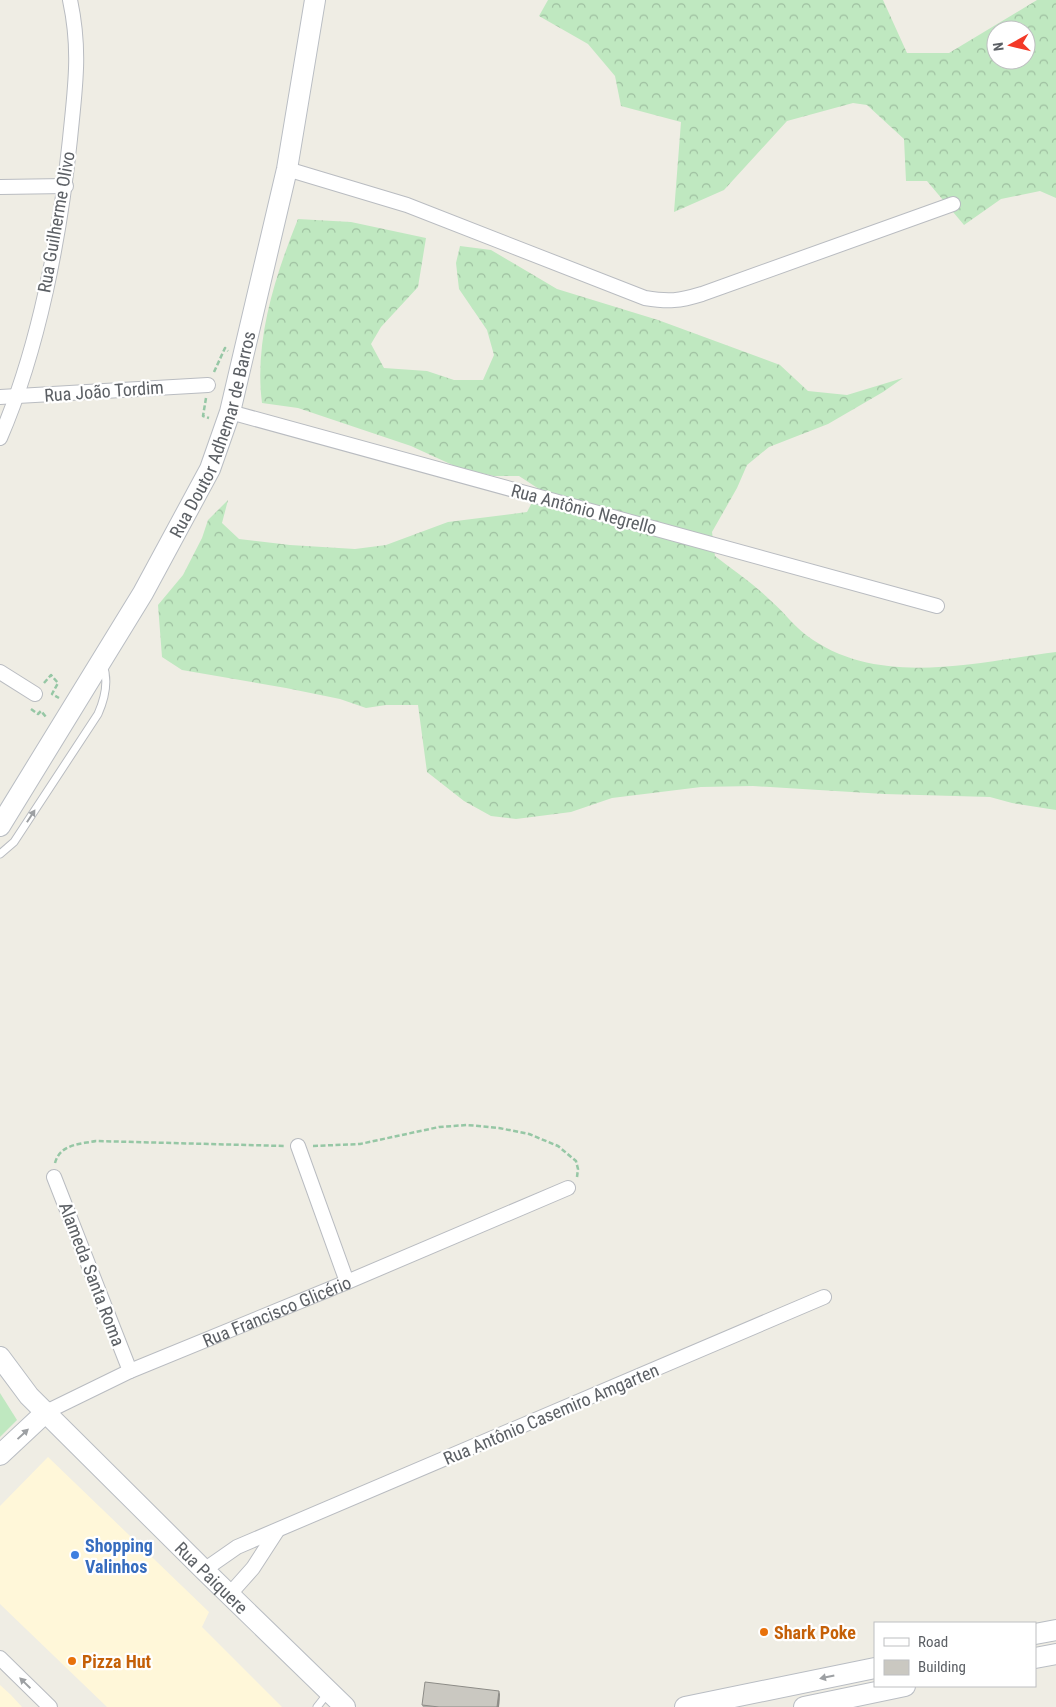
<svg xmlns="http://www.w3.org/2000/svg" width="1056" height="1707" font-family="'Roboto Condensed',sans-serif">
  <defs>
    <pattern id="forest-crowns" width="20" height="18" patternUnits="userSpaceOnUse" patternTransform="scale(1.25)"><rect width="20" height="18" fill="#bfe8c0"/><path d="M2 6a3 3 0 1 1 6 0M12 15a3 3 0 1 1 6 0" fill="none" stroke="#9ebfa0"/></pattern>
  </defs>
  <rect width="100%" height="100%" fill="#efede4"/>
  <!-- commercial -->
  <path fill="#fff7d9" d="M48,1457l161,155 -7,15 80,80h-175l-107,-103v-98z
    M0,1685l11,10 11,12h-22z"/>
  <!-- forest -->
  <path fill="url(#forest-crowns)" fill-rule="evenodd" d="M548,0h335l24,53h42l88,-53h19v198l-16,-7 -39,8 -37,26 -37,-44h-21l-2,-42 -37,-34 -14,-2 -66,18 -63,69 -50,22 7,-90 -60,-16 -6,-30 -27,-32 -49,-28zM996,30h30v30h-30z
    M298,219l53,3 75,16 -8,49 -37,40 -10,17 13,24 43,3 27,9h29l11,-25 -7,-25 -28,-41 -3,-26 4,-17 31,4 66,39 101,31 122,45 28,26 39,4 56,-17 -20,14 -55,32 -59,23 -22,18 -10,23 -25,44 3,24c19,15 39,28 56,45 12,10 23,25 35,34 72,54 169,27 250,17v158l-44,-7 -22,-6 -106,-3 -131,-8 -52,1 -89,11 -41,14 -55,7 -25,-3 -27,-15 -37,-29 -9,-67h-32l-20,3 -26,-9 -54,-11 -104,-18 -20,-13 -4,-52 25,-30 19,-37 6,-18 20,-20 -6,23 17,16 51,6 65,4 31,-4 62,-23 79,-10 12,-23 -20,-13h-25l-35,-8 -48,-22 -113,-38 -36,-5c-8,-62 13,-127 36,-184z"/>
  <!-- green -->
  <path fill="#bfe8c0" d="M0,1393l17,27 -17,17z"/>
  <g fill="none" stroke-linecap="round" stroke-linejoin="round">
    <!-- lane casing -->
    <g stroke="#b9bcc1" stroke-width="9">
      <path id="lane" d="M0,854l14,-12 84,-128c7,-16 11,-33 5,-49
        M317,1707l11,-14"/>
    </g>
    <!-- street casing -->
    <g stroke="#b9bcc1" stroke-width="16">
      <g id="street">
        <path d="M287,169l120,36 238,93c24,4 34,3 57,-4l251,-90"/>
        <path d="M0,187l66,-1"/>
        <path d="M0,397l208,-12"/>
        <path d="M230,412l707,194"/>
        <path d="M0,438c39,-90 60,-202 70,-299 5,-51 11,-88 0,-139"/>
        <path d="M0,672l35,22"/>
        <path d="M298,1146l49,136"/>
        <path d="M54,1177l76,194"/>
        <path id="s1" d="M46,1412l84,-41 217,-89 221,-94"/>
        <path d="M204,1570l33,-23 587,-250"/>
        <path d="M229,1595l24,-27 24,-37"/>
        <path d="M0,1658l50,49"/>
      </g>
    </g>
    <!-- secondary casing -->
    <g stroke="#b9bdc3" stroke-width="22">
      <g id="secondary">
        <path id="s2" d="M0,826l143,-233 67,-124 20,-57 57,-243 28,-169"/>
        <path id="s3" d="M0,1357l29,39 175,174 141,137"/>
        <path d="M0,1455l46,-43"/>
        <path d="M1035,1634l21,-4"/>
        <path d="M1035,1658l21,-4"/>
        <path d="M685,1707l190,-39"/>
        <path d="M804,1707l101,-21"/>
      </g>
    </g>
    <!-- path -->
    <path stroke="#96c7a5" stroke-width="2.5" stroke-dasharray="5 2.5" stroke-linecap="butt" d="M214,372l11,-24 3,3
      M206,398l-3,18 6,2
      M44,683l7,-8 7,8 -6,11 7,4
      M31,709l7,5 3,-3 5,6
      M313,1146l47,-2 79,-17 28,-2 32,3 30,6 29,12 18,15 2,8 -1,8
      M55,1163c5,-19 25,-19 41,-22l189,5"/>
    <!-- lane -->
    <use href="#lane" stroke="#fff" stroke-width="7"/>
    <!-- street -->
    <use href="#street" stroke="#fff" stroke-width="14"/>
    <!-- secondary -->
    <use href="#secondary" stroke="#fff" stroke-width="20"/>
  </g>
  <!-- wall -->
  <path fill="#aeaca6" d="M500,1694l-1,13h-76l-1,-2z"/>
  <!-- shaded-wall -->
  <path fill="#8d8c87" d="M499,1691l1,3 -1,13h-2z"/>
  <!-- building -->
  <path fill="#cac8c1" stroke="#8d8c87" d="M425,1682l74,9 -2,16h-58l-17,-2z"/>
  <!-- one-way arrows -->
  <defs><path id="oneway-solid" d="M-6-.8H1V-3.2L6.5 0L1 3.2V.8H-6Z" transform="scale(1.25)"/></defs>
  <g fill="#9da0a3">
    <use href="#oneway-solid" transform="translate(31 816) rotate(-57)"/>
    <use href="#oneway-solid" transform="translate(23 1434) rotate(-43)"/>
    <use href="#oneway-solid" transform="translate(827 1677) rotate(168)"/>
    <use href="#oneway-solid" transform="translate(25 1683) rotate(-136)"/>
  </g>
  <!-- markers -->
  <circle fill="#3f7fe0" stroke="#fff" stroke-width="2" cx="75" cy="1555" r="5"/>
  <g fill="#e8710a" stroke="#fff" stroke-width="2">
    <circle cx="764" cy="1632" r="5"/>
    <circle cx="72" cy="1661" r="5"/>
  </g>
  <g text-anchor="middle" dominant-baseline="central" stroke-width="4.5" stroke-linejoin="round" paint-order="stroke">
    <!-- street labels -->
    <g font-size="18" fill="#5c6065" stroke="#fff">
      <text transform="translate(56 222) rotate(-80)">Rua Guilherme Olivo</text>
      <text transform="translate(104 391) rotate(-4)">Rua João Tordim</text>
      <text stroke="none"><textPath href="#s2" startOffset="448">Rua Doutor Adhemar de Barros</textPath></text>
      <text transform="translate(584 509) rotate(15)">Rua Antônio Negrello</text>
      <text transform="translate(92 1274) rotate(69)">Alameda Santa Roma</text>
      <text stroke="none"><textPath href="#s1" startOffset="252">Rua Francisco Glicério</textPath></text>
      <text transform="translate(551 1414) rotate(-23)">Rua Antônio Casemiro Amgarten</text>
      <text stroke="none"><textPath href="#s3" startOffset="306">Rua Paiquere</textPath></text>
    </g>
    <!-- shop labels -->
    <g font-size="18" font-weight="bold" fill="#366cbe" stroke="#fff" text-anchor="start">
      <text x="85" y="1545">Shopping<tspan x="85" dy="21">Valinhos</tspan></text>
    </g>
    <!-- food labels -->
    <g font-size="18" font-weight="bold" fill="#c56008" stroke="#fff" text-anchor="start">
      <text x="774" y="1632">Shark Poke</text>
      <text x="82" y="1661">Pizza Hut</text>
    </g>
  </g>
  <!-- legend -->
  <rect x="874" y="1622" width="162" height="65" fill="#ffffff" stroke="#bebfc1"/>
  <rect x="884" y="1638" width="25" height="8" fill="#ffffff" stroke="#bebfc1"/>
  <text x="918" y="1647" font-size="15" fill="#5c6065">Road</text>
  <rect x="884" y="1660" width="25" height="15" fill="#cac8c1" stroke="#bebfc1"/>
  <text x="918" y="1672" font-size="15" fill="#5c6065">Building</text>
  <!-- north arrow -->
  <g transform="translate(1011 45) rotate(262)"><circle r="24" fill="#ffffff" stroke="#bebfc1"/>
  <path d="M0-4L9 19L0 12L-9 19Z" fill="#f33927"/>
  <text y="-8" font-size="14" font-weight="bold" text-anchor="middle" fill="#5c6065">N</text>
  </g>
</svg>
